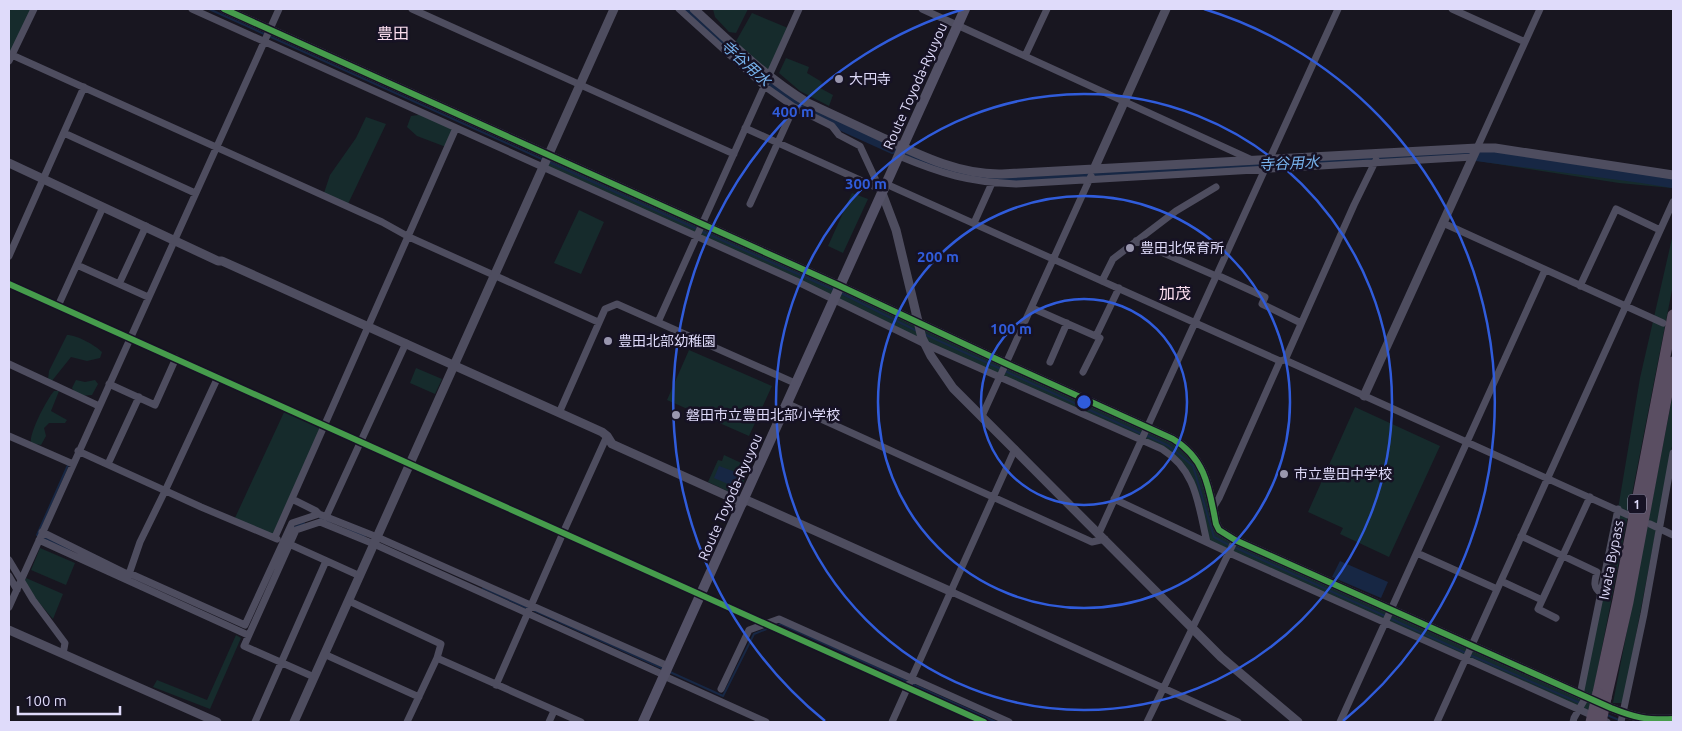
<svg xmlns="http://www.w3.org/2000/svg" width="1682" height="731" font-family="Ubuntu,'Noto Sans JP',sans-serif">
  <rect width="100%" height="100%" fill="#181620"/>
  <!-- green -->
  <path fill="#162b2c" d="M11,9h23l-25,50v-47z
    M680,9h14l75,68 90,50 107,43 42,4 469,-26 196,27 -1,13 -53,-5 -147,-23 -470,23 -43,-5 -60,-22 -100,-49 -25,-16z
    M713,9h35l-12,24 -7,-1 -14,-15z
    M752,13l36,15 -20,45 -33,-30z
    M786,58l23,9 -2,6 15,9 -2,6 13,7 -4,11 -29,-15 -21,-18z
    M425,114l27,13 2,7 -8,13 -29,-11 -10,-9 4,-11z
    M366,117l20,7 -38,80 -24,-11 6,-18 26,-37z
    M549,154l617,282 28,20 25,74 362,161 37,-182 22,-131 33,-144v51l-84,429 -382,-172 -7,-30 -20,-49 -18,-14 -618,-282z
    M852,193l16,6 -25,54 -15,-7z
    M579,210l25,12 -23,52 -27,-11z
    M67,335c10,0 28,10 35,17l-2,6 -13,3 -16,-4 -20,25 -3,-2 1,-9z
    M689,350l83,36 -23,50 -82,-36z
    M416,368l26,11 -7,15 -25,-11z
    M76,380l9,2 10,-2 3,4 -6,11c-8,1 -15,1 -20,-7z
    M54,391h5l-8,20 16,9 -2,3h-16l-5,5 2,8 -5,9 -10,-2c-2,-10 16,-44 23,-52z
    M1673,393v48l-50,262h-10z
    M1355,407l85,39 -51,111 -49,-23 3,-6 -35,-16z
    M286,408l36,17 -47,112 -41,-17z
    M724,455l26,12 -12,29 -30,-14 10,-22 4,1z
    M40,548l35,15 -9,22 -35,-15z
    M26,578l37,16 -10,25 -30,-35z
    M236,635l5,3 -31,71 -57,-22 4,-7 50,20z"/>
  <!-- water -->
  <path fill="#172744" d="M719,466l22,8 -6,13 -21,-9z
    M1340,561l48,21 -7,16 -49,-21z"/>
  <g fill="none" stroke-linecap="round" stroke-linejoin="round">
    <!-- stream -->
    <path stroke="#172744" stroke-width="2" d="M209,9l335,151
      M549,162l148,67
      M701,231l133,59
      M841,293l76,38
      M924,334l77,35
      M1005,371l137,63
      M1146,435l23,11 24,20 21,71 15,8
      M320,518l10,4
      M293,528l11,-5
      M348,530l17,6
      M38,535h-1l31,-70
      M43,537l27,13
      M1234,547l232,106
      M483,588l44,20
      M531,609l133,60
      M775,626l6,-2 127,58
      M1470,655l110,48
      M670,672l53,24 31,-62 15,-6
      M912,684l84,38
      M1607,715l12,5"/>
    <!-- river -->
    <path stroke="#172744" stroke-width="12" d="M685,9l94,83 39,22 75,34
      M907,154c28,13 57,21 87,25l475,-25 173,23 31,5"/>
    <!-- minor -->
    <path stroke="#4e4d5f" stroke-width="7" d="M192,9l604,272 129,63 237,105c35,22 36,56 45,93
      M412,9l322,145
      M679,9l85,77 30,21 38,19 7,9 21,11 20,43
      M922,9l330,151
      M1452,9l73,33
      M12,55l370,167 27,15 189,85
      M1025,56l22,-47
      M9,61l25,-52
      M745,128l137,62
      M64,133l131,60
      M1477,148l63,-139
      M899,156c43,18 70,26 117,28l457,-27
      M886,184l394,177 5,-1 343,155
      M750,204l44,-97
      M974,223l18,-40
      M1443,223l220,100
      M1136,241l80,35
      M9,256l75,-169
      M77,265l71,32
      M1217,275l48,22 -3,7 39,19
      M1102,281l11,-22 63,-48 40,-24
      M9,284l975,438
      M119,284l27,-58
      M1580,286l36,-77 44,21
      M58,306l45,-99
      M1032,308l68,30 -17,34
      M658,322l141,-313
      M1096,336l23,-48
      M1285,360l69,-155 22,-45
      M1050,362l17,-39
      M9,364l90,42
      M109,384l46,21 21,-47
      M788,404l304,138 13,-3
      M559,413l46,-104 12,-5 180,80
      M982,416l109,-240
      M9,436l64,28
      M78,451l123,56 76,32
      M108,464l31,-67
      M292,499l24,12 3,3
      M1114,499l120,56 373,167
      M1213,508l6,-10 61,-137
      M326,517l80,-174
      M1650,524l23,11
      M42,532l83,41h4l116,52 47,-102 27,-9 58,23 291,129
      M1099,533l239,-524
      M1521,536l76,36c-2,8 -5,15 4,21
      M275,537l181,-409
      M39,540l209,95
      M287,543l73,33
      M1417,553l80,36
      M9,560l24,40 32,43 -2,11
      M9,576l8,14
      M128,577l12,-35 25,-51 53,-114
      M1501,581l41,19
      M952,592l286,130
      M349,601l92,43 -4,14 -30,64
      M9,607l270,-598
      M1556,618l-18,-9 52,-112
      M324,654l95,43
      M437,658l144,64
      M664,676l102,46
      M314,677l-70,-31 52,-116 24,-8 54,22 290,131
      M496,685l67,-152 44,-97
      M721,689l28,-59 30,-11 230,103
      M1580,695l38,-186
      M255,722l71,-161
      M549,722l5,-11
      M892,722l123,-273
      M1147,722l88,-182
      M1340,722l205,-452
      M1437,722l236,-520
      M1573,722l1,-4 12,-21
      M1621,722l23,-108 29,-161"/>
    <!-- tertiary -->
    <path stroke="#4e4d5f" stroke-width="9" d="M224,9l616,277 167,78 166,75c33,20 36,49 43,85l3,6 16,10 376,168c25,10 35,12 62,11
      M694,9c36,33 71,68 114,94 24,11 49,23 73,34 38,18 78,38 121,37l475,-26h18l178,27
      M9,163l209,98h4l380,171 5,4 5,8 131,59
      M1094,169l72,-160
      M882,193l14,37 26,108 9,18 22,32 268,269 77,65
      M1364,396l113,-248
      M744,499l208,93
      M9,630l208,92
      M294,722l320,-713"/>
    <!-- secondary -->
    <path stroke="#535166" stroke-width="10" d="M643,722l322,-713"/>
    <!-- trunk -->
    <path stroke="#5a4e62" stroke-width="11" d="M1598,693l20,-93 55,-285
      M1606,698l22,-96 45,-240"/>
    <!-- trunk-bridge -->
    <path stroke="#5a4e62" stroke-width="11" d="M1591,722l7,-29
      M1601,722l5,-24"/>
    <!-- cycleway casing -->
    <g stroke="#161224" stroke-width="9">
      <path id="cycleway" d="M224,9l616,277 167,78 166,75c33,20 36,49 43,85l3,6 16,10 376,168c25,10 35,12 62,11
        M9,284l975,438"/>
    </g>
    <!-- cycleway -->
    <use href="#cycleway" stroke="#469c4c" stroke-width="6"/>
  </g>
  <!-- distance rings -->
  <g fill="none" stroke="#305cdb" stroke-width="2.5">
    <circle cx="1084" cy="402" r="103"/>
    <circle cx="1084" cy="402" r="206"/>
    <circle cx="1084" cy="402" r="308"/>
    <path d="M825 721A411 411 0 0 1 964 9M1204 9A411 411 0 0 1 1343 721"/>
  </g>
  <!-- markers -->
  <g fill="#9996ae" stroke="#161224" stroke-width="2">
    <circle cx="839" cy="79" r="5"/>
    <circle cx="1130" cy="248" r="5"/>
    <circle cx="608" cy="341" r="5"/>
    <circle cx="676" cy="415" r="5"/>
    <circle cx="1284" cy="474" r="5"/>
  </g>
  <g text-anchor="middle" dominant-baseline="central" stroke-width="5" stroke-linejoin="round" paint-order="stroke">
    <!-- shield labels -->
    <rect fill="#161224" stroke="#a39fba" stroke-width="1" x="1628" y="494.5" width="18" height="19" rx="4"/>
    <g font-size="12" font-weight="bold" fill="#dfdbfa">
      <text x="1637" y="504">1</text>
    </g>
    <!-- poi labels -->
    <g font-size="14" fill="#dfdbfa" stroke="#161224" text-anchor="start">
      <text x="849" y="79">大円寺</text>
      <text x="1140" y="248">豊田北保育所</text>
      <text x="618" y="341">豊田北部幼稚園</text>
      <text x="686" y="415">磐田市立豊田北部小学校</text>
      <text x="1294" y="474">市立豊田中学校</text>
    </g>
    <!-- street labels -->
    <g font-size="14" fill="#dfdbfa" stroke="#161224">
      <text transform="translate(915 86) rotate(-66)">Route Toyoda-Ryuyou</text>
      <text transform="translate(730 497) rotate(-66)">Route Toyoda-Ryuyou</text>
      <text transform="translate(1611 560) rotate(-79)">Iwata Bypass</text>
    </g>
    <!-- water labels -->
    <g font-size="15" font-style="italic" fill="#77b2ec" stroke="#161224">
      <text transform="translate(746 63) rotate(42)">寺谷用水</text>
      <text transform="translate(1289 163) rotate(-3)">寺谷用水</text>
    </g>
    <!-- quarter labels -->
    <g font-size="16" fill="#faddee" stroke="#161224">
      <text x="393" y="33">豊田</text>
      <text x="1175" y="293">加茂</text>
    </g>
  </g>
  <circle cx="1084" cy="402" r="8" fill="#305cdb" stroke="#161224" stroke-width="2.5"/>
  <g font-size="15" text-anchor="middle" font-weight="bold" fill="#305cdb" stroke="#161224" stroke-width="5" stroke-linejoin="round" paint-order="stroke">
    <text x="793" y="117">400 m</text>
    <text x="866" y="189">300 m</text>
    <text x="938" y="262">200 m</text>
    <text x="1011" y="334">100 m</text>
  </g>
  <!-- border -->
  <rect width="1682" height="731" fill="none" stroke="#dfdbfa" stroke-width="20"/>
  <!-- scale -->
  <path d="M18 706v8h102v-8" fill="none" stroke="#dfdbfa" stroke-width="2.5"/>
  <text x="25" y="706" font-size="15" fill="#dfdbfa" stroke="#161224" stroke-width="4" paint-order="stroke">100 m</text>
</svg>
